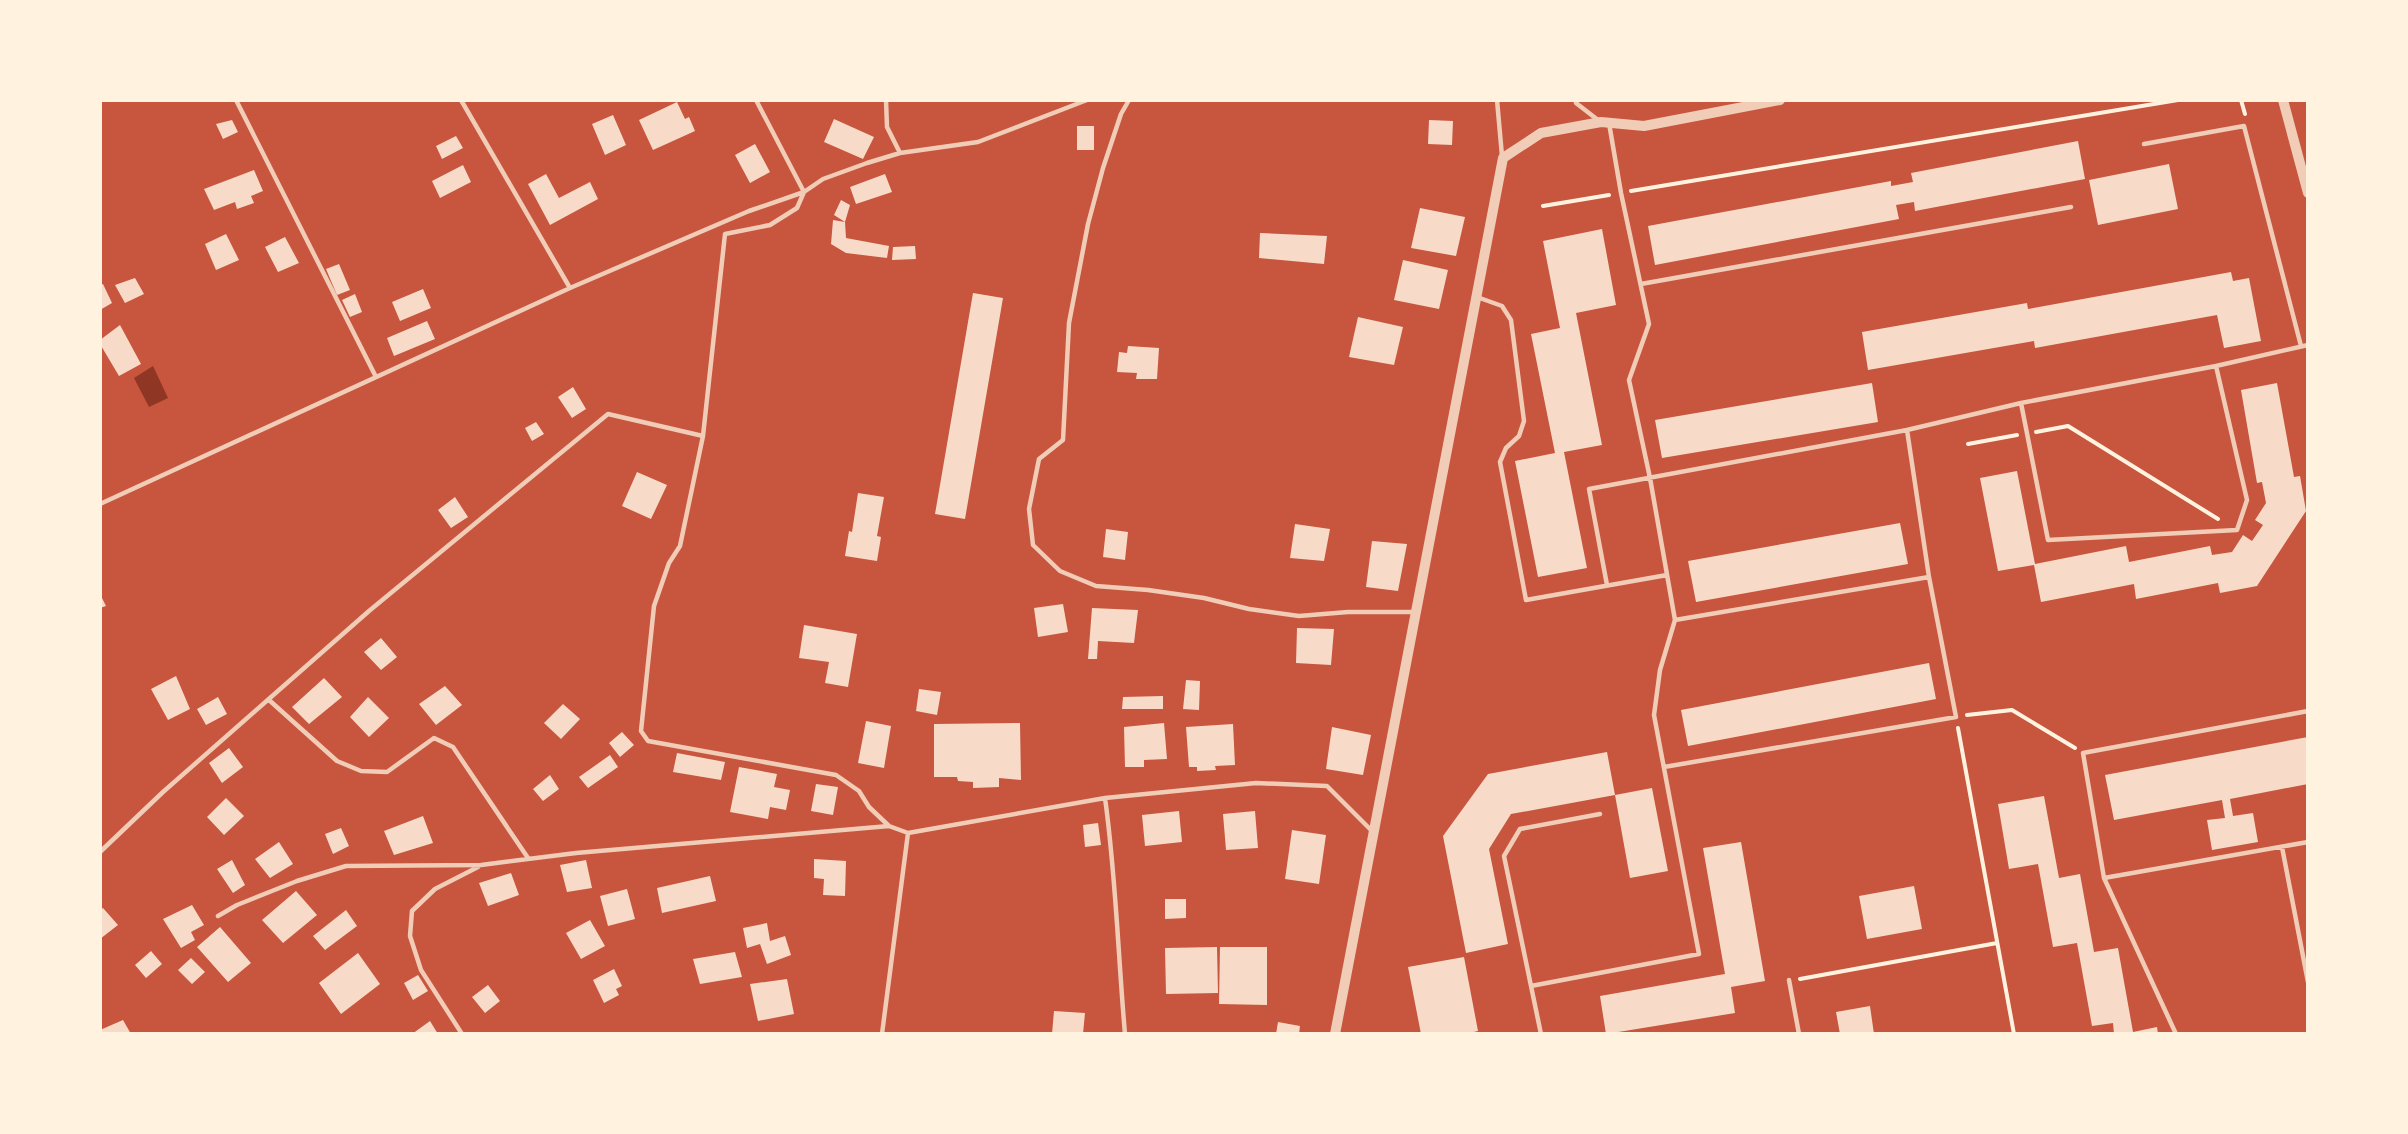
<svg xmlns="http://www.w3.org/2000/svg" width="2408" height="1134" font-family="Helvetica,sans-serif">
  <rect width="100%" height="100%" fill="#c8553d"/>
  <!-- water -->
  <path fill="#8f3625" d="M153,366l15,32 -19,9 -15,-29z"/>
  <!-- building -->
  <path fill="#f7dbc8" d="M677,102l8,17 4,-2 6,14 -42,19 -14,-30z
    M613,115l13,30 -21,10 -13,-31z
    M834,119l40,18 -11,22 -39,-17z
    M232,120l6,12 -15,7 -7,-15z
    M1429,120l24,1 -1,24 -24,-1z
    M1077,126h17v24h-17z
    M456,136l7,12 -21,11 -6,-13z
    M2078,141l7,38 -170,32 -1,-9 -18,3 3,14 -244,46 -7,-39 243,-45v5l22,-4 -2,-9z
    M755,144l15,28 -20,11 -15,-28z
    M2169,164l9,45 -80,16 -9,-45z
    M463,165l8,17 -31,16 -8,-17z
    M254,170l9,21 -12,5 3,7 -17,6 -2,-7 -21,8 -10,-21z
    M546,174l13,24 31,-16 8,17 -48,26 -22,-41z
    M885,174l7,18 -36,12 -6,-17z
    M841,200l9,5 -5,17 -11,-7z
    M1420,208l45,9 -9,39 -45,-8z
    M833,220l12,2 1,16 43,8 -2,12 -41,-5 -15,-9z
    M1602,229l14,76 -40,8 26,132 -38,7 23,116 -49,9 -23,-116 40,-8 -24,-119 29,-6 -17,-87z
    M1260,233l67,3 -3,28 -65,-6z
    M226,234l13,26 -23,10 -11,-26z
    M285,237l14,26 -21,9 -13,-25z
    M915,246l1,13 -24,1 1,-13z
    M1403,260l45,10 -9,39 -45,-9z
    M339,264l11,26 -13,5 -11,-26z
    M2231,272l2,9 16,-3 12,63 -37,7 -7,-33 -182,33 -1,-7 -166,29 -6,-38 165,-29 1,6z
    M135,278l9,16 -19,9 -10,-18z
    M103,284l9,19 -12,7v-25z
    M423,289l8,19 -31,13 -8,-19z
    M973,293l30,5 -38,221 -30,-5z
    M355,294l7,18 -12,5 -8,-17z
    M1358,317l45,10 -9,38 -45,-8z
    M427,321l8,18 -41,17 -7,-18z
    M120,325l21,39 -22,12 -19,-32v-4z
    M1128,346l31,2 -2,31h-21l1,-6 -20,-1 2,-20 8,1z
    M1872,383l6,39 -216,36 -7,-38z
    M2277,383l17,94 6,-1 6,35 -49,75 -37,7 -2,-10 -82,16 -2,-15 -93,18 -7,-37 -36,6 -18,-93 37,-7 18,93 91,-18 3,16 81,-16 2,9 20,-3 11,-17 9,6 11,-16 -8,-5 11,-17 -4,-21 -5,1 -16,-93z
    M573,387l13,22 -14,9 -14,-21z
    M536,422l8,12 -12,7 -7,-13z
    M637,472l30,13 -16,34 -29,-13z
    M858,493l26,4 -7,39 4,1 -4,24 -32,-5 4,-25 3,1z
    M455,497l13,20 -17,11 -13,-18z
    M1900,523l8,41 -212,38 -8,-41z
    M1295,524l35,5 -6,32 -34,-3z
    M1106,529l22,3 -3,28 -22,-3z
    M1372,541l35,3 -9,47 -32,-4z
    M100,594l6,12 -6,2z
    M1063,604l5,28 -30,5 -4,-29z
    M1092,608l46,2 -4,33 -36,-2 -1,18h-9z
    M804,625l53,9 -9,53 -23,-4 4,-21 -30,-4z
    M1297,628l37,1 -3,36 -35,-2z
    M381,638l16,19 -16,13 -17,-18z
    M1929,663l7,36 -248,47 -7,-36z
    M176,676l14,33 -22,11 -17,-31z
    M324,678l18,19 -33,27 -17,-17z
    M1186,680l14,1 -1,29 -16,-1z
    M445,686l17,19 -26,20 -17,-21z
    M919,689l22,3 -4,23 -21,-4z
    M1163,696v13h-41l1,-12z
    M218,697l9,17 -21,11 -9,-16z
    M368,697l21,21 -20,19 -19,-20z
    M563,704l17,15 -19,20 -17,-16z
    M866,721l25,5 -7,42 -26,-5z
    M1020,723l1,57 -22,-2v9l-26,1v-6l-15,-1 -1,-4h-23v-53z
    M1164,723l3,36 -23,1v7h-19l-1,-40z
    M1233,724l2,41 -20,1 1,4 -19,1v-4h-8l-3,-40z
    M1332,727l39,8 -8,40 -37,-6z
    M622,732l12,13 -14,12 -11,-14z
    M2308,737v47l-78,15 3,17 20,-3 5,29 -46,8 -5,-30 18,-2 -3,-18 -108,20 -9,-45z
    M229,748l14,19 -21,16 -13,-20z
    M1607,752l8,43 -104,19 -22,35 19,95 -42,9 -23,-117 45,-62z
    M677,753l48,9 -4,18 -48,-8z
    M610,755l8,12 -30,21 -9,-11z
    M739,767l38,7 -3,13 16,3 -4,20 -16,-3 -2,12 -38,-7z
    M550,775l9,14 -16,12 -10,-12z
    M816,784l22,3 -5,28 -22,-4z
    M1652,788l16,83 -38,7 -15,-83z
    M2044,796l15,82 21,-4 14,78 24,-4 15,84 24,-5 1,7h-44l-1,-11 -21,3 -15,-83 -24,4 -15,-83 -29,5 -11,-65z
    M226,798l18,18 -20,19 -17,-18z
    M1179,811l3,31 -37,4 -3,-31z
    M1255,811l3,37 -32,2 -3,-36z
    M423,816l10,27 -39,12 -10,-24z
    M1098,823l3,22 -16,2 -2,-22z
    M341,828l8,18 -16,8 -8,-20z
    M1292,830l34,5 -7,49 -34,-5z
    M279,842l14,22 -23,14 -15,-19z
    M1741,842l24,139 -34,6 4,26 -129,21 -6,-38 125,-22 -22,-126z
    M814,859l32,2 -1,35 -22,-1 1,-16 -10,-1z
    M232,860l13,25 -12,8 -16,-24z
    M586,860l6,28 -25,4 -7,-27z
    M511,873l8,22 -31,11 -9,-23z
    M710,876l6,25 -54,12 -5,-25z
    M1914,886l8,43 -55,10 -8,-43z
    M627,889l8,30 -27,7 -8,-30z
    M296,891l21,24 -34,28 -21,-23z
    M1165,899h21v19l-21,1z
    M192,905l12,20 -13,7 4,8 -14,8 -18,-29z
    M103,908l15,17 -18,14v-29z
    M346,910l11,16 -32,24 -12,-14z
    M590,920l15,26 -24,13 -15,-26z
    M767,923l3,18 15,-5 6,19 -24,9 -7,-20 -13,4 -4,-20z
    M220,927l31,36 -23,19 -31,-35z
    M1217,947l1,46 -52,1 -1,-46z
    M1220,947h47v58l-48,-1z
    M151,951l11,13 -16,14 -11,-13z
    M735,952l7,25 -42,7 -7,-25z
    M358,953l22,31 -39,30 -22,-31z
    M1464,957l14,74 -14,3h-43l-13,-67z
    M191,958l14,14 -13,12 -14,-14z
    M614,969l8,17 -6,3 3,6 -15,8 -11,-23z
    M418,975l10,16 -15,9 -9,-17z
    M787,979l7,35 -36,7 -8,-37z
    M488,985l12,16 -15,12 -13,-16z
    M1870,1006l4,28h-34l-4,-22z
    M1054,1011l31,2 -2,21h-31z
    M123,1020l8,14h-31v-4z
    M430,1021l8,13h-26z
    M1278,1022l22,4 -1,8h-23z"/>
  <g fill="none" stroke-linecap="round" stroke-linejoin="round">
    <!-- path -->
    <path stroke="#fff3e0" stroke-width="4" d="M2241,100l4,14
      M1631,191l547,-91
      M1543,206l66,-11
      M2036,432l32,-6 150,93
      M1968,444l49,-9
      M1967,715l45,-5 63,38
      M1958,728l56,306
      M1800,979l197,-36"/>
    <!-- service -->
    <path stroke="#f1ccb7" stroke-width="4.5" d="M236,100l140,277
      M461,100l109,188
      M886,100l1,27 13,26
      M1129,100l-8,14 -18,54 -15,56 -19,99 -6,117 -24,19 -10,50 4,36 27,26 36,15 52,4 56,8 45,11 50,7 49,-4h66
      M1497,100l5,56
      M1576,100v3l22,17
      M2144,144l100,-18 57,220
      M1641,284l430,-77
      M1477,297l25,9 9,14 13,101 -5,15 -13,12 -6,14 26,138 141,-25
      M2216,366l31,134 -10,30 -189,10 -27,-137 195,-37 92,-21
      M100,504l470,-216 179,-77 55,-19 -48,-92
      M1607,585l-18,-96 318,-59
      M1675,620l254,-43 -22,-147 114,-27
      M269,700l68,61 24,10 26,1 47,-34 19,9 75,111
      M1664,767l292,-50 -27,-140
      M1105,798c11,78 13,157 20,236
      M889,826l-20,-19 -10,-16 -23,-16 -188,-34 -7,-10 13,-125 15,-43 11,-17 23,-110 22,-202 45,-9 27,-17 7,-16 19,-13 44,-16 33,-10 78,-11 109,-42
      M2282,847l26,135
      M100,852l63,-60 206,-181 239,-197 95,22
      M2104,878l-21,-125 225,-42
      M218,916l19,-11 60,-24 49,-15 135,-1 95,-12 313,-27 19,7 197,-35 151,-15 71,3 46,46
      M1789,980l10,54
      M1531,986l-27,-130 16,-27 80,-15
      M462,1034l-41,-64 -11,-34 2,-25 23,-22 43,-22
      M882,1034l26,-201
      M1541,1034l-10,-48 168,-32 -45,-239 6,-45 15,-50 -25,-142 -21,-98 20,-56 -28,-131 -12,-70
      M2176,1034l-72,-156 204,-36"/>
    <!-- tertiary -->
    <path stroke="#f1ccb7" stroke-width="10" d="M2283,100l25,93
      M1335,1034l168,-876 38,-25 60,-11 43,4 136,-26"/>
  </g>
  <!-- border -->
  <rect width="2408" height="1134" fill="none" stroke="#fff3e0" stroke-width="204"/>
</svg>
